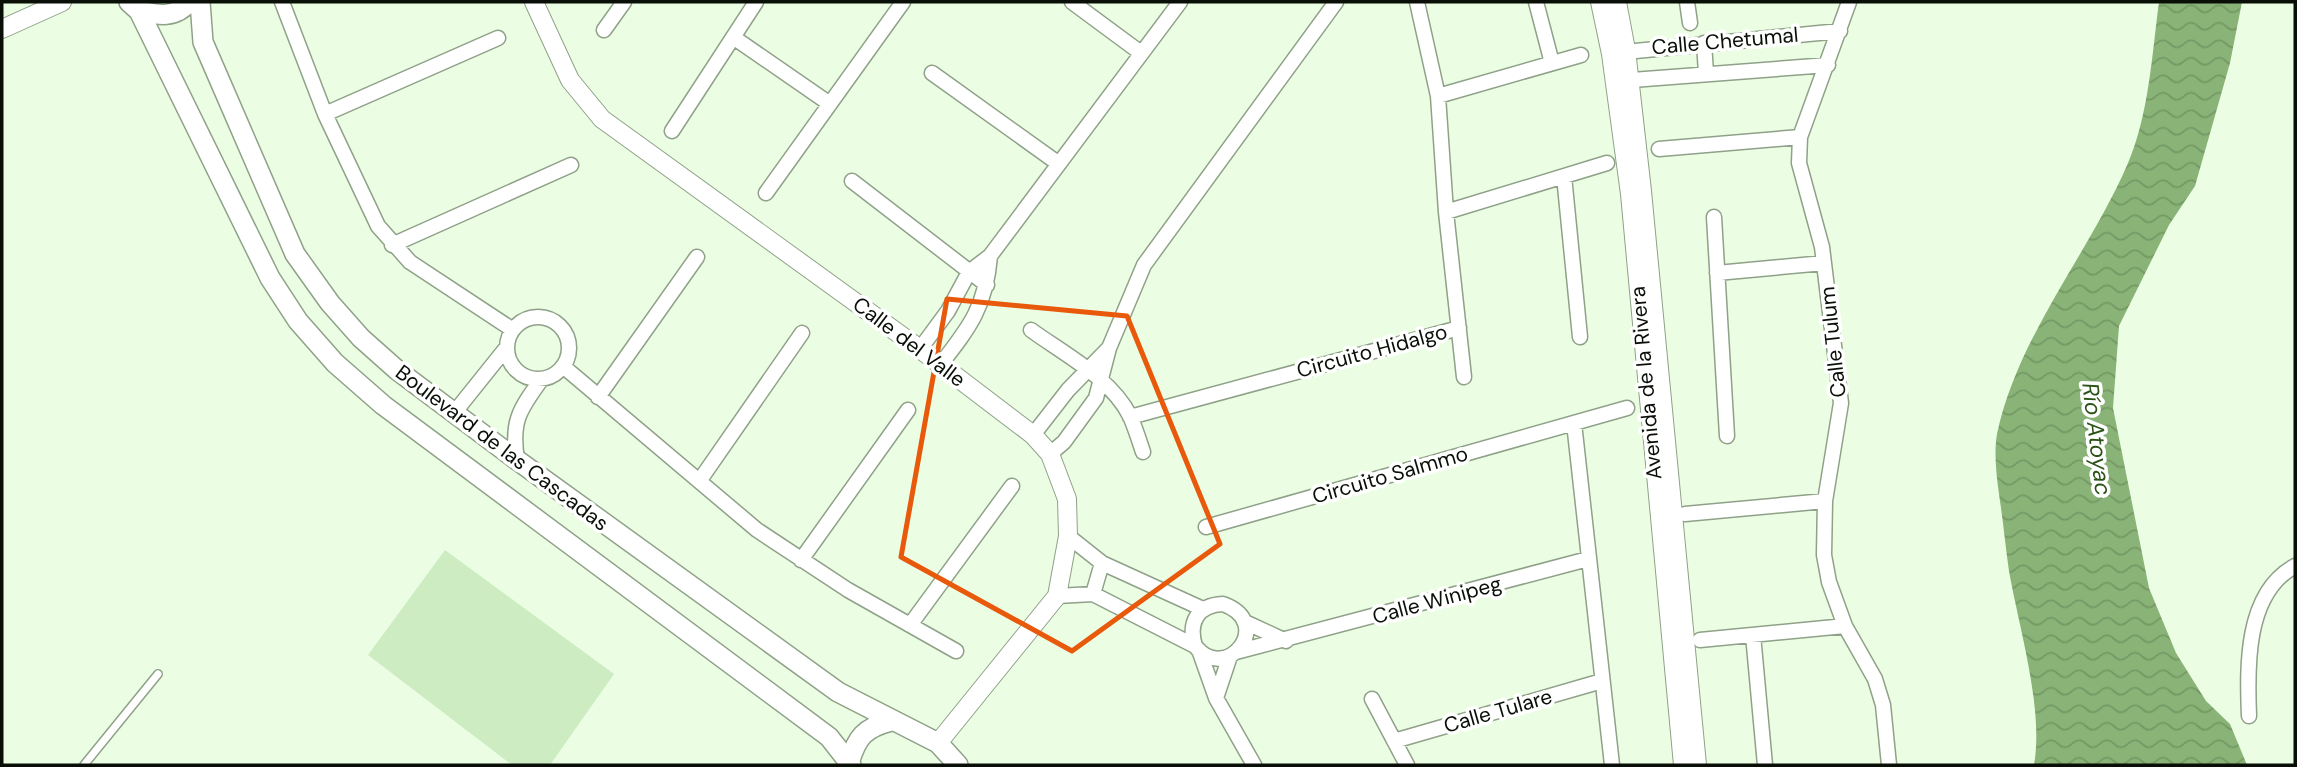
<svg xmlns="http://www.w3.org/2000/svg" width="2297" height="767" font-family="'DM Sans',sans-serif">
  <defs>
    <pattern id="water-waves" width="16" height="10" patternUnits="userSpaceOnUse" patternTransform="scale(1.75)"><rect width="16" height="10" fill="#89b377"/><path d="M0 5q4-4 8 0t8 0" fill="none" stroke="#759965"/></pattern>
  </defs>
  <rect width="100%" height="100%" fill="#ebfee3"/>
  <!-- pitch -->
  <path fill="#cdecc1" d="M445,550l169,124 -64,91h-38l-144,-110z"/>
  <!-- water -->
  <path fill="url(#water-waves)" d="M2159,2h83l-12,61 -35,123 -26,39 -50,101 -6,82 36,180 27,65 30,48 24,23 17,41h-213c10,-56 -15,-137 -25,-194 -3,-20 -5,-42 -8,-63 -3,-22 -8,-51 -4,-74 21,-99 92,-180 131,-271 21,-49 24,-109 31,-161z"/>
  <g fill="none" stroke-linecap="round" stroke-linejoin="round">
    <!-- service casing -->
    <g stroke="#8fa188" stroke-width="10">
      <path id="service" d="M84,765l74,-91"/>
    </g>
    <!-- minor casing -->
    <g stroke="#8fa188" stroke-width="17">
      <path id="minor" d="M282,2l43,112 53,112 32,36 103,68
        M1072,2l69,51
        M1417,2l21,94 8,116 18,165
        M1536,2l16,61
        M1687,2l3,21
        M1849,2l-49,135 -1,26 23,84 19,156 -16,98 -1,54 5,27 16,44 30,53 8,26 6,60
        M604,30l20,-28
        M733,37l97,67
        M1704,43l2,30
        M1615,53l225,-22
        M932,73l127,91
        M1619,81l209,-16
        M1438,96l143,-41
        M325,114l173,-76
        M672,131l84,-129
        M1659,149l141,-12
        M1564,176l16,161
        M852,181l135,104
        M766,193l137,-191
        M1446,212l161,-49
        M1714,217l13,219
        M392,245l179,-80
        M1717,273l107,-10
        M507 348a31 31 0 1 1 62 0a31 31 0 1 1-62 0Z
        M1031,330c33,24 80,48 99,86 5,11 9,24 13,36
        M920,349l28,-38 21,-39 21,-16 190,-254
        M940,365c30,-38 46,-59 50,-109
        M564,367l193,163 91,60 108,61
        M598,397l99,-140
        M454,413l53,-66
        M1130,417l329,-89
        M1574,423l38,342
        M1033,435l35,-45 40,-41
        M1050,454l14,-12 32,-44 13,-50 35,-83 192,-263
        M517,460c-6,-38 2,-50 24,-80
        M700,480l102,-147
        M1685,514l140,-13
        M1206,527l421,-119
        M1068,536l34,27 101,46
        M801,560l107,-150
        M1093,594l9,-31
        M1057,596l36,-2 102,52c31,39 81,-23 28,-42 -26,1 -35,19 -28,42
        M1245,622l41,19
        M910,625l102,-139
        M1753,635l12,130
        M1700,640l145,-14
        M1199,650l17,48 38,67
        M1236,652l352,-93
        M1216,698l14,-42
        M1372,699l35,66
        M2249,716c-2,-49 -4,-123 46,-150
        M1394,741l208,-60"/>
    </g>
    <!-- tertiary casing -->
    <g stroke="#8fa188" stroke-width="20">
      <path id="tertiary" d="M534,2l36,78 32,39 318,230 113,86 17,19 17,45 1,37 -11,60 -119,147
        M1600,2l11,52 19,140 53,571
        M1617,2l9,48 16,141 55,574
        M2,29l60,-27"/>
    </g>
    <!-- secondary casing -->
    <g stroke="#8fa188" stroke-width="22">
      <path id="secondary" d="M129,2l10,9 131,267 28,43 37,42 48,42 446,332 22,28
        M200,2l3,40 92,212 35,49 31,35 36,32 120,90 321,232 100,51 20,22
        M139,11c19,4 36,8 50,-9
        M849,763c8,-26 15,-35 42,-42"/>
    </g>
    <!-- service -->
    <use href="#service" stroke="#fff" stroke-width="7"/>
    <!-- minor -->
    <use href="#minor" stroke="#fff" stroke-width="14"/>
    <!-- tertiary -->
    <use href="#tertiary" stroke="#fff" stroke-width="18"/>
    <!-- secondary -->
    <use href="#secondary" stroke="#fff" stroke-width="19"/>
  </g>
  <!-- marked area -->
  <path fill="none" stroke="#e8590c" stroke-width="5" stroke-linejoin="round" d="M947,299l180,17 93,228 -148,107 -171,-94z"/>
  <g text-anchor="middle" dominant-baseline="central" stroke-width="7" stroke-linejoin="round" paint-order="stroke">
    <!-- street labels -->
    <g font-size="21" fill="#090f07" stroke="#fff">
      <text transform="translate(1725 41) rotate(-5)">Calle Chetumal</text>
      <text transform="translate(909 342) rotate(37)">Calle del Valle</text>
      <text transform="translate(1833 342) rotate(-96)">Calle Tulum</text>
      <text transform="translate(1372 351) rotate(-15)">Circuito Hidalgo</text>
      <text transform="translate(1646 383) rotate(-95)">Avenida de la Rivera</text>
      <text transform="translate(502 448) rotate(37)">Boulevard de las Cascadas</text>
      <text transform="translate(1390 475) rotate(-16)">Circuito Salmmo</text>
      <text transform="translate(1437 600) rotate(-15)">Calle Winipeg</text>
      <text transform="translate(1498 711) rotate(-16)">Calle Tulare</text>
    </g>
    <!-- water labels -->
    <g font-size="23" font-style="italic" fill="#2b5317" stroke="#fff">
      <text transform="translate(2097 439) rotate(83)">Río Atoyac</text>
    </g>
  </g>
  <!-- border -->
  <rect width="2297" height="767" fill="none" stroke="#090f07" stroke-width="7"/>
</svg>
